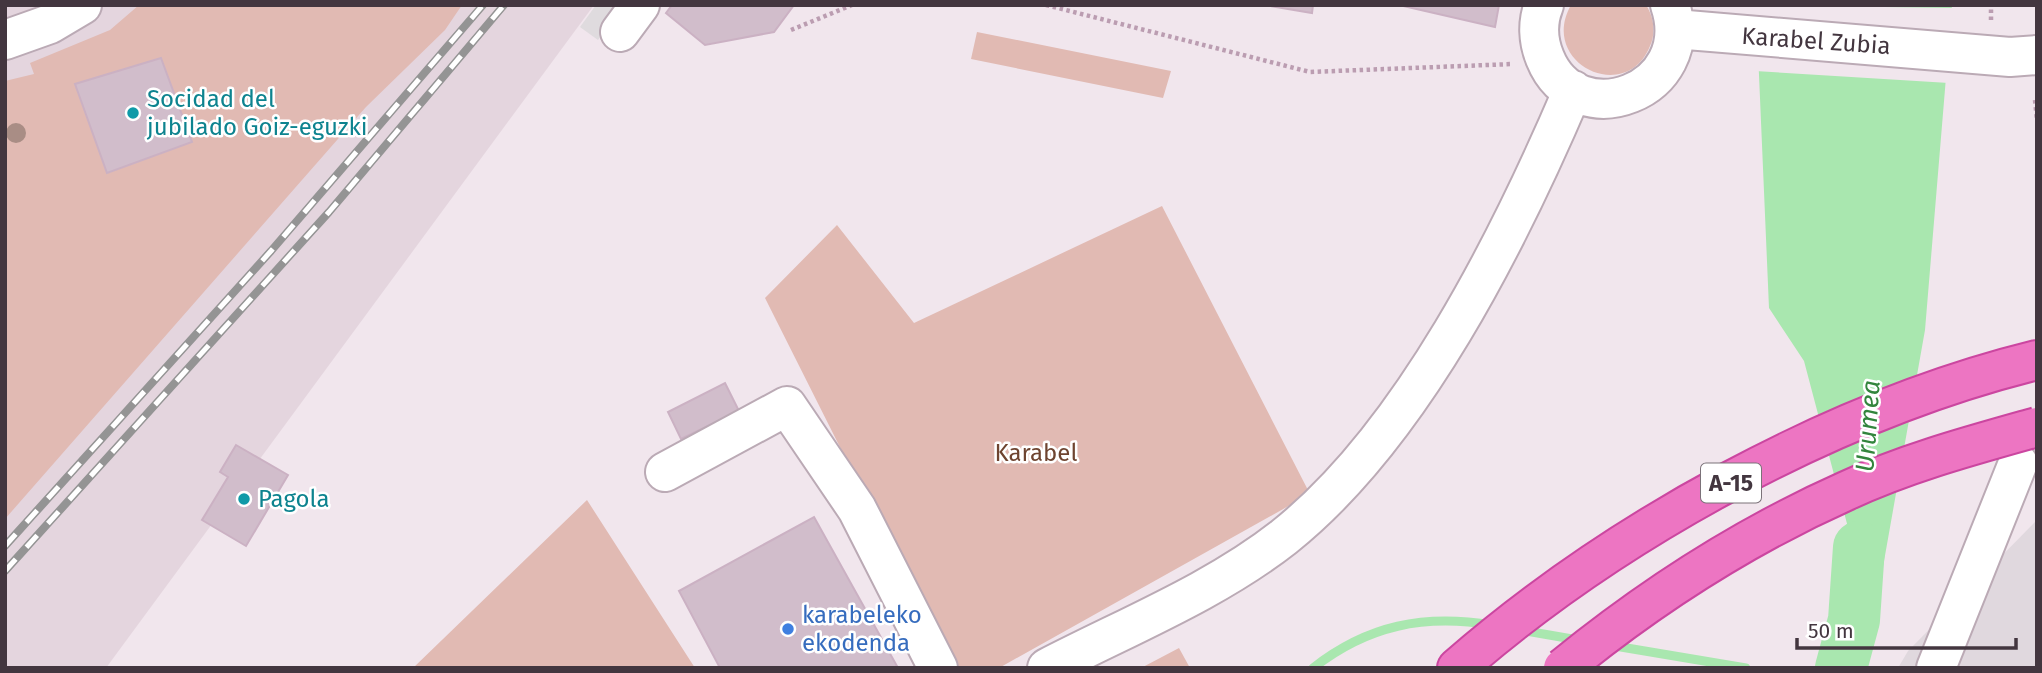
<svg xmlns="http://www.w3.org/2000/svg" width="2042" height="673" font-family="'Fira Sans',sans-serif">
  <rect width="100%" height="100%" fill="#f1e6ed"/>
  <!-- residential -->
  <path fill="#e4d5de" d="M5,5h589l-488,663h-101z"/>
  <!-- industrial -->
  <path fill="#e0d8de" d="M2037,520v148h-139l10,-17z"/>
  <!-- green -->
  <path fill="#e1bab3" fill-rule="evenodd" d="M139,5h323l-17,25 -79,77 -361,412v-438l29,-7 -4,-11 80,-33zM161,58l31,84 -84,31 -33,-88z
    M1571,5h75c8,12 10,28 4,41 -24,60 -112,17 -79,-41z
    M977,32l194,39 -8,27 -192,-39z
    M1162,206l148,288 -311,174h-48l-186,-370 72,-73 77,98z
    M587,500l108,168h-282z
    M1179,648l11,20h-49z"/>
  <!-- parking -->
  <path fill="#dfdbde" d="M596,5h28l-26,35 -18,-13z"/>
  <!-- water -->
  <path fill="#a9e7af" d="M1756,5h196l-27,325 -47,265 -52,54 24,-114 -46,-174 -35,-53z"/>
  <!-- pier -->
  <path fill="#f1e6ed" d="M1752,5l203,3 -6,75 -194,-12z"/>
  <g fill="none" stroke-linecap="round" stroke-linejoin="round">
    <!-- stream -->
    <path stroke="#a9e7af" stroke-width="9" d="M1520,630l58,10
      M1609,645l137,23
      M1313,668c55,-43 111,-54 179,-43"/>
    <!-- river -->
    <path stroke="#a9e7af" stroke-width="52" d="M1841,668l13,-48 5,-73"/>
  </g>
  <!-- building -->
  <path fill="#d1bdcb" stroke="#cbb1c3" stroke-width="2" d="M672,5h122l-20,27 -69,13 -39,-32z
    M1264,5h49l-1,8z
    M1399,5h100l-4,22z
    M161,58l31,84 -85,31 -32,-89z
    M725,383l14,28 -58,28 -13,-27z
    M236,445l52,30 -42,71 -44,-26 26,-43 -8,-5z
    M814,517l84,151h-178l-41,-77z"/>
  <g fill="none" stroke-linecap="round" stroke-linejoin="round">
    <!-- minor casing -->
    <g stroke="#bbaab5" stroke-width="42">
      <path id="minor" d="M1544,5c-7,17 -6,36 1,53 32,79 154,33 125,-53
        M1675,29l335,28 27,-2
        M620,32l20,-27
        M5,40l45,-16 32,-19
        M665,472l122,-66 70,103 81,159
        M1047,668c79,-41 167,-76 237,-131 128,-102 225,-297 289,-447
        M1936,668l82,-205"/>
    </g>
    <!-- highway casing -->
    <g stroke="#cb46a0" stroke-width="42">
      <path id="highway" d="M1457,668c157,-137 377,-258 580,-308"/>
    </g>
    <!-- path -->
    <path stroke="#bb9db1" stroke-width="4.5" stroke-dasharray="3.5 3.5" stroke-linecap="butt" d="M1046,5l264,67 203,-8
      M1991,20v-15
      M791,30l61,-25
      M2035,100l2,20"/>
    <!-- minor -->
    <use href="#minor" stroke="#fff" stroke-width="38"/>
    <!-- highway -->
    <use href="#highway" stroke="#ed75c2" stroke-width="38"/>
    <!-- rail casing -->
    <g stroke="#949494" stroke-width="8">
      <path id="rail" d="M5,546l266,-295 212,-246
        M5,571l324,-359 175,-207"/>
    </g>
    <!-- rail -->
    <use href="#rail" stroke="#fff" stroke-width="5" stroke-dasharray="16" stroke-linecap="butt"/>
    <!-- highway-bridge casing -->
    <g stroke="#cb46a0" stroke-width="42" stroke-linecap="butt">
      <path id="highway-bridge" d="M1563,668c87,-71 180,-131 283,-177 60,-28 127,-46 191,-64"/>
    </g>
    <!-- highway-bridge -->
    <use href="#highway-bridge" stroke="#ed75c2" stroke-width="38"/>
  </g>
  <!-- trees -->
  <circle fill="#a98d85" cx="16" cy="133" r="10"/>
  <!-- markers -->
  <g fill="#0f9aa8" stroke="#fff" stroke-width="2.5">
    <circle cx="133" cy="113" r="7"/>
    <circle cx="244" cy="499" r="7"/>
  </g>
  <circle fill="#3f7fe0" stroke="#fff" stroke-width="2.5" cx="788" cy="629" r="7"/>
  <g text-anchor="middle" dominant-baseline="central" stroke-width="5" stroke-linejoin="round" paint-order="stroke">
    <!-- shield labels -->
    <rect fill="#fff" stroke="#7b7279" stroke-width="2" x="1701" y="463.5" width="60" height="39" rx="5"/>
    <g font-size="23" font-weight="bold" fill="#43363f">
      <text x="1731" y="483">A-15</text>
    </g>
    <!-- street labels -->
    <g font-size="24" fill="#43363f" stroke="#fff">
      <text transform="translate(1816 41) rotate(4)">Karabel Zubia</text>
    </g>
    <!-- culture labels -->
    <g font-size="24" fill="#0d838f" stroke="#fff" text-anchor="start">
      <text x="147" y="99">Socidad del<tspan x="147" dy="28">jubilado Goiz-eguzki</tspan></text>
      <text x="258" y="499">Pagola</text>
    </g>
    <!-- park labels -->
    <g font-size="24" fill="#6e4430" stroke="#fff">
      <text x="1036" y="453">Karabel</text>
    </g>
    <!-- shop labels -->
    <g font-size="24" fill="#366cbe" stroke="#fff" text-anchor="start">
      <text x="802" y="615">karabeleko<tspan x="802" dy="28">ekodenda</tspan></text>
    </g>
    <!-- water labels -->
    <g font-size="26" font-style="italic" fill="#33853d" stroke="#fff">
      <text transform="translate(1868 426) rotate(-86)">Urumea</text>
    </g>
  </g>
  <!-- border -->
  <rect width="2042" height="673" fill="none" stroke="#43363f" stroke-width="14"/>
  <!-- scale -->
  <path d="M1797 638v10h219v-10" fill="none" stroke="#43363f" stroke-width="3.5"/>
  <text x="1808" y="638" font-size="21" fill="#43363f" stroke="#ffffff" stroke-width="5" paint-order="stroke">50 m</text>
</svg>
